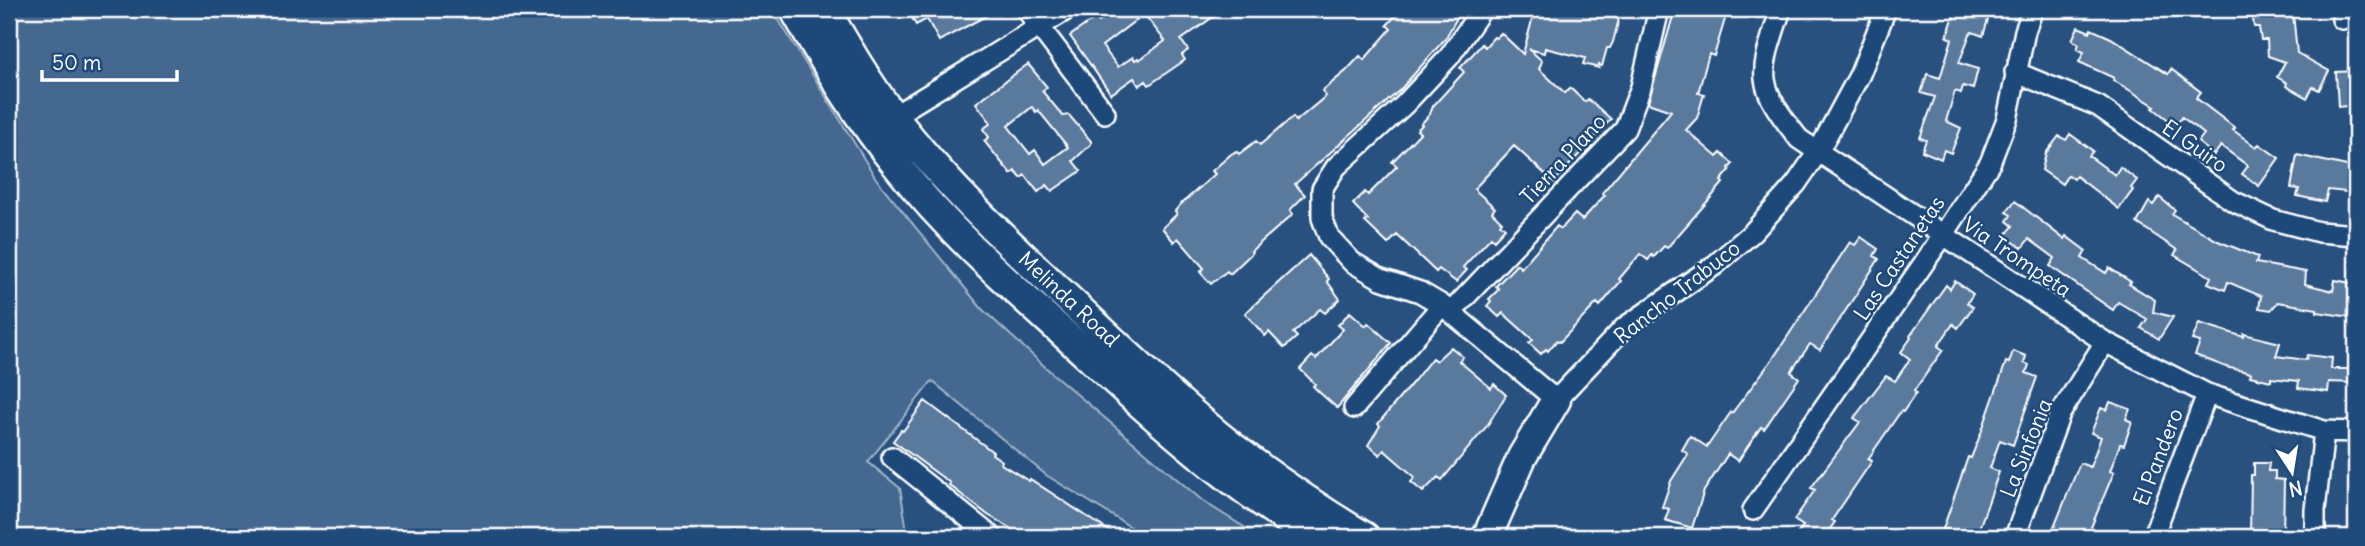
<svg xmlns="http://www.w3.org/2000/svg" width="2365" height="546" font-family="Delius,sans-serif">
  <rect width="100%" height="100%" fill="#28517f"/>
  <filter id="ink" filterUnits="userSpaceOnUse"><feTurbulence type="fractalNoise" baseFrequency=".0143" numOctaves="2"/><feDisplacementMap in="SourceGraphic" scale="14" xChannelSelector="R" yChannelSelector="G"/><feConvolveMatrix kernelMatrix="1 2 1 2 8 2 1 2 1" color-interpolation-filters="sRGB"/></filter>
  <g filter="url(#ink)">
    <!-- green -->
    <path fill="#446890" stroke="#a2b4c8" stroke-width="2" d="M9,9h763l105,171 105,129 71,65 151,128 56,35h-113l-101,-62 -114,-94 -64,81 32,26 8,49h-899z"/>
    <!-- building -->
    <path fill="#5a7a9d" stroke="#fff" stroke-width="2" fill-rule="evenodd" d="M907,9h92l-60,32 -12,-22 -11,6z
      M1116,9h108l-43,31 7,10 -6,5 3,5 -36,25 -3,-4 -7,5 -5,-8 -23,16 -41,-58 25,-18 4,4zM1144,14l21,27 -26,19 -1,-2 -3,2 -2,-3 -15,10 -16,-21z
      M1402,9h60l-17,30 -45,51 -105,94 10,11 -15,15 3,4 -42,37 1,2 -22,21 -3,-3 -16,13 -11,-12 4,-4 -26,-30 -4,4 -12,-14 15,-14 -2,-3 5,-6 35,-31 -3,-3 18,-16 6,-4 3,3 17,-13 4,4 33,-28 3,4 30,-25 -4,-5 24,-20 14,-15 4,4 27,-31 -4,-4z
      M1535,9h44l40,10 -6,23 -3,6h-3l-5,18 -3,-1v3l-16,-4 2,-6 -40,-10 -1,5 -15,-4 13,12 -3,8 26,24 5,-5 15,14 3,-3 23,20 -57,63 -40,-36 -40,43 21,19 -3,4 10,10 -2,2 5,4 -11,12 -3,-3 -28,30 4,3 -11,12 -17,-13 -3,3 -39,-37 -9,9 -23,-22 3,-2 -15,-16 12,-12 3,3 29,-29 -5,-4 28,-29 -3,-3 5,-5 -1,-1 9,-10 3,-8 31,-34 -4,-4 22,-24 3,3 9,-10 2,1 5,-5 22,21z
      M1675,9h53l-14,47 -5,-2 -11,39 6,1 -7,24 -11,12 31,27 4,-4 12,11 -4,4 1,2 -9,11 2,2 -10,12 -46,53 -3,-2 -10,11 -2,-2 -4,5 -8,-6 -21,25 2,2 -21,25 -3,-3 -37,39 -3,-2 -9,11 -2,-2 -5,5 -12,-11 4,-3 -30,-27 -4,4 -12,-11 4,-5 -2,-2 10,-10 -3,-3 21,-22 4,4 36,-42 4,3 14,-15 7,6 23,-25 -3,-2 69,-82 -23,-8z
      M1956,9h14l19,7 -6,20 -11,-4 -2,2 -11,29 19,6 -5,20 -10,-3 -2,7 -6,-2 -9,30 15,7 -10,25 -7,-3 -3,9 -19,-8 4,-11 -6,-2 15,-41 -14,-4 6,-19 13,4 12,-39 -5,-2z
      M2280,9l1,4h12l4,40 32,18 -10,19 -6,-3 -6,11 -21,-12 1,-3 -10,-6 8,-15 -17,-6 -1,-16h-6l-2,-13h-5l-2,-17z
      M2078,27l12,5 1,-3 20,9 57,36 3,-5 30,23 -5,6 39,30 -2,2 23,17 3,-3 20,14 -20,28 -17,-12 6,-8 -27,-20 -7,9 -16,-13 6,-8 -22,-17 -7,8 -22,-17 2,-2 -42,-26 1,-2 -35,-16 5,-10 -7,-3 2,-5 -7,-4z
      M1028,64l19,23 -5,4 21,25 6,-1 22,26v3l-18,17 8,10 -29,20 -5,-6 -9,7 -13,-17 -4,3 -6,-7 -4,3 -27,-33 5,-4 -6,-8 8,-6 -15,-20zM1032,107l4,5 2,-2 30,37 -23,17 -10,-14 -5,4 -22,-28z
      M2356,71v34l-18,2 -2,-35z
      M2070,134l23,17 -4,5 26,19 5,-8 17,13 -6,8 2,2 -14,19 -43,-33 -2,3 -6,-4 -6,9 -20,-14 4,-17 13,-17 7,4z
      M2297,155l59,13v25l-28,-3 -3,12 -28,-6 2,-7 -8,-1z
      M2159,197l16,13 -3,4 46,27 40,16 -2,6 50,9 -1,12 28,7 2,-11 21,4 -5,33 -34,-5v-3l-39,-7 -7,8 -12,-2 2,-12 -33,-14 -3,8 -17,-7 3,-6 -37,-22 3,-5 -40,-27 12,-21 4,3z
      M2015,201l49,38 2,-3 20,15 -4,7 24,15 3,-5 22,14 -2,2 26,16 -2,12 20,5 -14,22 -18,-11 6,-9 -29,-17 -5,8 -63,-44 5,-8 -26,-19 -7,9 -17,-12 8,-10 -6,-5 4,-6 -5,-3z
      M1861,237l17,12 -4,7 5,3 -59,91 -10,-6 -19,28 8,6 -35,51 -3,-2 -23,34 -10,-7 -24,37 -12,37 -27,-8 4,-11 -7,-2 9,-26 17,-27 -6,-4 8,-14 17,11 24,-35 1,1 42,-56 76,-115 5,3z
      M1309,255l20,24 -2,2 13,18 -15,14 -5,-4 -27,24 4,4 -13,11 -15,-16 -4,4 -20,-23z
      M1955,281l18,13 -6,9 6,4 -15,21 -5,-4 -15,22 5,4 -29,41 2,2 -13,19 -2,-1 -33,48 4,2 -40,59 3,2 -11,15h-29l8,-11 -9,-6 21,-30 -4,-2 49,-66 -6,-4 32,-42 9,5 15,-22 -9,-7 10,-14 -1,-2 36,-51 4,4z
      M1350,312l16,14 2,-3 23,20 -54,65 -18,-16 -6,-6 2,-2 -15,-15 12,-13 4,3 27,-30 -5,-4z
      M2199,323l45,14v-3l36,9 -4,13 30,4 1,-5 25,3 -1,11h25v14l-27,-1 -1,10 -30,-4 1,-7 -28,-3v3l-21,-5 1,-3 -25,-6 -31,-12 5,-13 -8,-2z
      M1451,347l12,10 -4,4 32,27 3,-4 12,11 -19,31 -45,54 -4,-3 -15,15 -12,-10 4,-5 -31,-27 -4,5 -12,-10 12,-19 -2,-2 4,-5 31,-37 19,-24 4,3z
      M2013,351l13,5 -2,7 5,2 -3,8 11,4 -24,68 -13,-5 -10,28 9,4 -23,65h-10l-23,-8 25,-72 3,1 10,-25 25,-71 3,1z
      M925,401l68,51 -1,2 10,7 -1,3 28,17 1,-2 88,58h-93l-37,-22 -39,-30 1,-2 -57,-42 8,-11 2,1z
      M2110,402l20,7 -4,10 6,3 -8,23 -4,-1 -10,27 4,1 -27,65h-17l-17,-7 27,-67 10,4 11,-30 -10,-4 10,-25 6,2z
      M2254,463h15l-1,8h7v8l9,1 -1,57h-33l1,-62h3z"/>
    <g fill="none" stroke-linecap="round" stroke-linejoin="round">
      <!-- street casing -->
      <g stroke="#fff" stroke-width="24">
        <path id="street" d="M1026,9l79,104
          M1482,9l-33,48 -45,48 -68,62 -14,22v29l7,19 23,25 29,17 39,13 22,13 114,95 69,-73 90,-62 38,-33 43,-48 22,-32 42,-78 26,-65
          M1781,9c-22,67 -27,73 18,130l306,203 102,52 117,37 32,1
          M2342,19l6,-10
          M2015,72l83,34 135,95 40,19 46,12 37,3
          M882,123l186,-114
          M1451,312l174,-183 16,-42 18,-78
          M1354,408l88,-103
          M892,457l100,80
          M1753,510l191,-276 46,-71 17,-44 18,-88 8,-22
          M2015,537l45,-123 45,-72
          M2154,537l3,-11 50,-132
          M2315,537v-27l9,-79"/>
      </g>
      <!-- secondary casing -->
      <g stroke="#fff" stroke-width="33">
        <path id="secondary" d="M794,9c32,55 64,110 105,159 55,70 123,127 188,187 71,66 145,132 228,182
          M825,9c21,36 43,74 68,107 55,72 122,133 187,194 50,47 100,95 154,138 42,32 86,62 131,89
          M1487,537l35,-80 34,-57"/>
      </g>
      <!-- street -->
      <use href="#street" stroke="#1f4a7a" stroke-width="19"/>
      <!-- secondary -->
      <use href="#secondary" stroke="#1f4a7a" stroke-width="28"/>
    </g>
  </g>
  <g text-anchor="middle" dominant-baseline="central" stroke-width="5" stroke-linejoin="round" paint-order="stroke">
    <!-- street labels -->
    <g font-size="21" fill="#fff" stroke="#1f4a7a">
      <text transform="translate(2195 146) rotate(35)">El Guiro</text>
      <text transform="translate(1563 159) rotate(-47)">Tierra Plano</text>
      <text transform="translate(2017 257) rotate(34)">Via Trompeta</text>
      <text transform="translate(1899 258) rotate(-56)">Las Castanetas</text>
      <text transform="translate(1677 292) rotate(-38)">Rancho Trabuco</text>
      <text transform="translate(1069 299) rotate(43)">Melinda Road</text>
      <text transform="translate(2026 448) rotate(-68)">La Sinfonia</text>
      <text transform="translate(2158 457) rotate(-69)">El Pandero</text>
    </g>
  </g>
  <!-- margin -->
  <rect width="2365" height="546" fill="none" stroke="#1f4a7a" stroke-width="35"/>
  <rect x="18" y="18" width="2330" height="511" fill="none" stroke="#fff" stroke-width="2.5" filter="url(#ink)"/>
  <!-- north arrow -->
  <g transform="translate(2292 472) rotate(168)" stroke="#1f4a7a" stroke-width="5" paint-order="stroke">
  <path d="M0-5L12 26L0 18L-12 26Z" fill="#ffffff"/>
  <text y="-10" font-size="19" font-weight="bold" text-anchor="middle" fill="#ffffff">N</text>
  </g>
  <!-- scale -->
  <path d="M42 70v10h135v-10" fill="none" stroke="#ffffff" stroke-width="3.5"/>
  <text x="52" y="70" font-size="21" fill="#ffffff" stroke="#1f4a7a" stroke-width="5" paint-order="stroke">50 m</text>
</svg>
